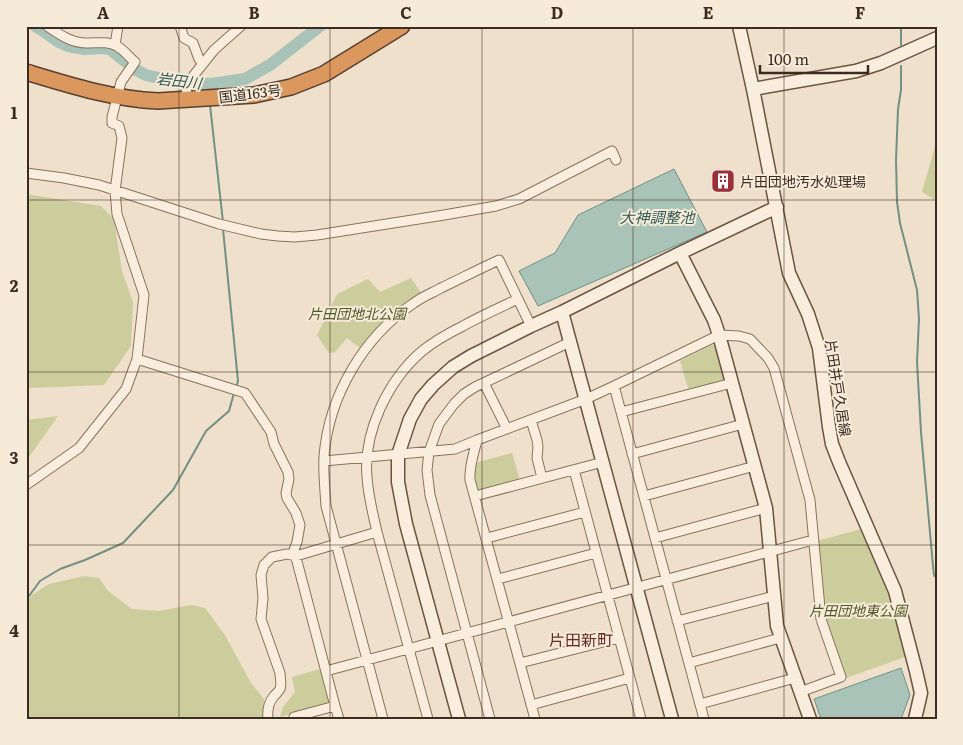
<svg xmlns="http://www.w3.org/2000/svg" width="963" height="745" font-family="Literata,'Noto Sans JP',serif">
  <rect width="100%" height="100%" fill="#eee0ca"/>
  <!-- green -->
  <path fill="#cccd9d" d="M937,139v62l-15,-9z
    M26,194l75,12 13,13 8,52 11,31 -2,44 -27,39 -74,3 -4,2z
    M411,278l11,16 -61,55 -14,-11 -12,14 -6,1 -12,-18 20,-41 31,-15 12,13z
    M712,345l5,1 10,32 -3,4 -35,9 -9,-30z
    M58,416l-29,41 -3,10v-47z
    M512,453l8,28 -39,10 -4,-2 -3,-18 1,-8z
    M861,529l28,67 16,61 -59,21 -21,-60 -8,-77z
    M84,576l15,2 9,13 24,18 27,2 32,-6 14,3 20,27 26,48 13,16 1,20h-239v-117l6,-7 17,-11z
    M323,668l9,35 -52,14 3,-10 12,-15 -3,-15z"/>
  <!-- water -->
  <path fill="#aac3b9" stroke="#719186" d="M674,169l33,63 -169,74 -19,-35 36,-18 23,-38z
    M901,668l9,27 -9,24h-80l-7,-20z"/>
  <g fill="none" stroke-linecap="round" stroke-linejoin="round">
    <!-- stream -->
    <path stroke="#719186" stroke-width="2" d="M901,26v19
      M901,66v24l-3,19 -2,51 1,42 3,21 17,67 2,29 -2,43 4,70 12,134 1,9 3,4
      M211,91v-7
      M210,105l13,117
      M223,229l15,152 -2,7
      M26,600l14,-19 20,-12 25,-9 38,-17 50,-53 33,-59 23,-20 5,-18"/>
    <!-- river -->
    <path stroke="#aac3b9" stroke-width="12" d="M35,26l7,4 17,12 9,4 16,3 18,-1 8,1 26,21 10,5 30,7 35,2 34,-5 25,-14 50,-39"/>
    <!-- street casing -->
    <g stroke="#8b715e" stroke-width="11">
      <path id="street" d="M180,26l4,12 9,5 6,16 4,5
        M115,45l3,-19
        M185,99l2,-11 7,-13 20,-25 27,-24
        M26,173l38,5 35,7 120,39 42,10 17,2 17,1 22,-2 127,-20 52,-9 23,-7 93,-48 4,9
        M137,359l108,34 26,39 3,12 14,28 1,7 -3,14 1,5 9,15 4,12 -3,17 -3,8 41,156 -41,11v2
        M484,383l23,46
        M621,412l111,-29
        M531,420l6,20 1,7 -1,11 5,20
        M632,454l111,-30
        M324,461l131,-12 22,-9
        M574,470l67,249
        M26,485l53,-37 47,-59 11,-30 7,-64 -27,-81 -2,-23 7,-53 -3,-12 -7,-3v-6l9,-35 14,-20c-6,-5 -11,-12 -18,-16 -10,-5 -19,-3 -31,-3 -15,0 -27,-9 -39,-17
        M475,496l128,-34
        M644,496l111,-30
        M377,532c-4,-18 -9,-37 -10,-55 -4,-45 21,-96 54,-125 13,-11 28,-19 42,-26 18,-10 36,-18 55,-27
        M487,538l98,-26
        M655,538l111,-30
        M498,579l98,-26
        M677,621l97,-25
        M520,663l99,-25
        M689,663l91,-25
        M326,671l487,-131
        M700,704l95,-26
        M531,705l99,-27
        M335,706l4,13
        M268,719c-1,-9 0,-16 6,-23 2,-2 5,-5 6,-7 2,-5 0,-11 0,-16l-19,-54 2,-21 -2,-23 3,-10 8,-8 15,-3 9,2 81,-24 51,187
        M383,719l-57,-213c-1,-16 -3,-33 -2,-50 5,-60 39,-119 90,-153 8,-6 18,-10 27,-15 19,-9 38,-19 58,-28l32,66
        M490,719l-60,-224 -3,-25 2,-18 10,-28 15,-20 10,-10 11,-7 95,-45
        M535,719l-65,-239c-1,-14 4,-27 7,-40l109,-41 28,-13
        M704,719l-90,-333 105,-51 20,1 11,3 18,19 6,10 36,132 11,119 20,58 -41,15"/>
    </g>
    <!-- secondary casing -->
    <g stroke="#6d5341" stroke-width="15">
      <path id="secondary" d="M739,26l15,68 35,179 19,41 11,34 10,79 3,17 7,18 56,129 21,80 5,22 -6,26
        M753,89l103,-18 25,-8 56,-25
        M680,253l34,67 5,15 47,173 11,118 33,93
        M562,312l110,407
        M459,719l-53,-195 -8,-42v-27l12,-36 11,-20 12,-14 20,-18 18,-11 60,-30 31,-14 118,-59 97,-46"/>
    </g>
    <!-- highway casing -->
    <g stroke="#594032" stroke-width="18">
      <path id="highway" d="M26,72c43,13 87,27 132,29l96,-6 37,-8 33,-13 78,-48"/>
    </g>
    <!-- street -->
    <use href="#street" stroke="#f9eedd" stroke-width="9"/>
    <!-- secondary -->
    <use href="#secondary" stroke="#f9eedd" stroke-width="12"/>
    <!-- highway -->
    <use href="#highway" stroke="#da975e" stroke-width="15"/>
  </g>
  <!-- grid -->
  <path fill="none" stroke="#3c2b21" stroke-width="1" stroke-opacity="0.55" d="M179,26v693M330,26v693M482,26v693M633,26v693M784,26v693M26,200h911M26,372h911M26,545h911"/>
  <!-- icons -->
  <defs>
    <g id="building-square" transform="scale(1.25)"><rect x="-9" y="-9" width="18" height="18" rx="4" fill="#992f3b" stroke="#f6ebd9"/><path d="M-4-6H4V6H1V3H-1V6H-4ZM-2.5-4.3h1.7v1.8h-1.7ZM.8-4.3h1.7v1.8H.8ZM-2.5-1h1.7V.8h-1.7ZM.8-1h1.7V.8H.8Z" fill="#fff"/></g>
  </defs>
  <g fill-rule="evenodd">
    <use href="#building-square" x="723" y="181"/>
  </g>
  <g text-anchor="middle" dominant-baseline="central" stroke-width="4" stroke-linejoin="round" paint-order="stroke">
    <!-- street labels -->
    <g font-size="14" fill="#3c2b21" stroke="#f6ebd9">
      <text transform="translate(250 93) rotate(-7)">国道163号</text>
      <text transform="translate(839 388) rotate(81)">片田井戸久居線</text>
    </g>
    <!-- poi labels -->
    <g font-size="14" fill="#3c2b21" stroke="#f6ebd9" text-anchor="start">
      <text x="740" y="181">片田団地汚水処理場</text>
    </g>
    <!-- park labels -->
    <g font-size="14" font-style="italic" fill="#515828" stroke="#f6ebd9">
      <text x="357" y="313">片田団地北公園</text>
      <text x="858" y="610">片田団地東公園</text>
    </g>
    <!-- water labels -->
    <g font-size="15" font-style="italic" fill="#315b54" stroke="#f6ebd9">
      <text transform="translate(179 80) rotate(7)">岩田川</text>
      <text x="657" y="216">大神調整池</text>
    </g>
    <!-- quarter labels -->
    <g font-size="16" fill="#672922" stroke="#f6ebd9">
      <text x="581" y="639">片田新町</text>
    </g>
  </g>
  <!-- border -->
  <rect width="963" height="745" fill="none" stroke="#f6ebd9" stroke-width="55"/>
  <!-- scale -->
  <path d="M760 65v8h108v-8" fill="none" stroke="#3c2b21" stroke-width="2.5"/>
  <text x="768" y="65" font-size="15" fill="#3c2b21" stroke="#f6ebd9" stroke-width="4" paint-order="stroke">100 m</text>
  <rect x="28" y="28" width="908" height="690" fill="none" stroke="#3c2b21" stroke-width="2"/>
  <g font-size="16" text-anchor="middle" font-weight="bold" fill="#3c2b21">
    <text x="103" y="19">A</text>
    <text x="254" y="19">B</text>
    <text x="406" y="19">C</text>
    <text x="557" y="19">D</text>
    <text x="708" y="19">E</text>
    <text x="860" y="19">F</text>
    <text x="14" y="119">1</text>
    <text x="14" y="292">2</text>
    <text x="14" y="464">3</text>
    <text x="14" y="637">4</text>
  </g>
</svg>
